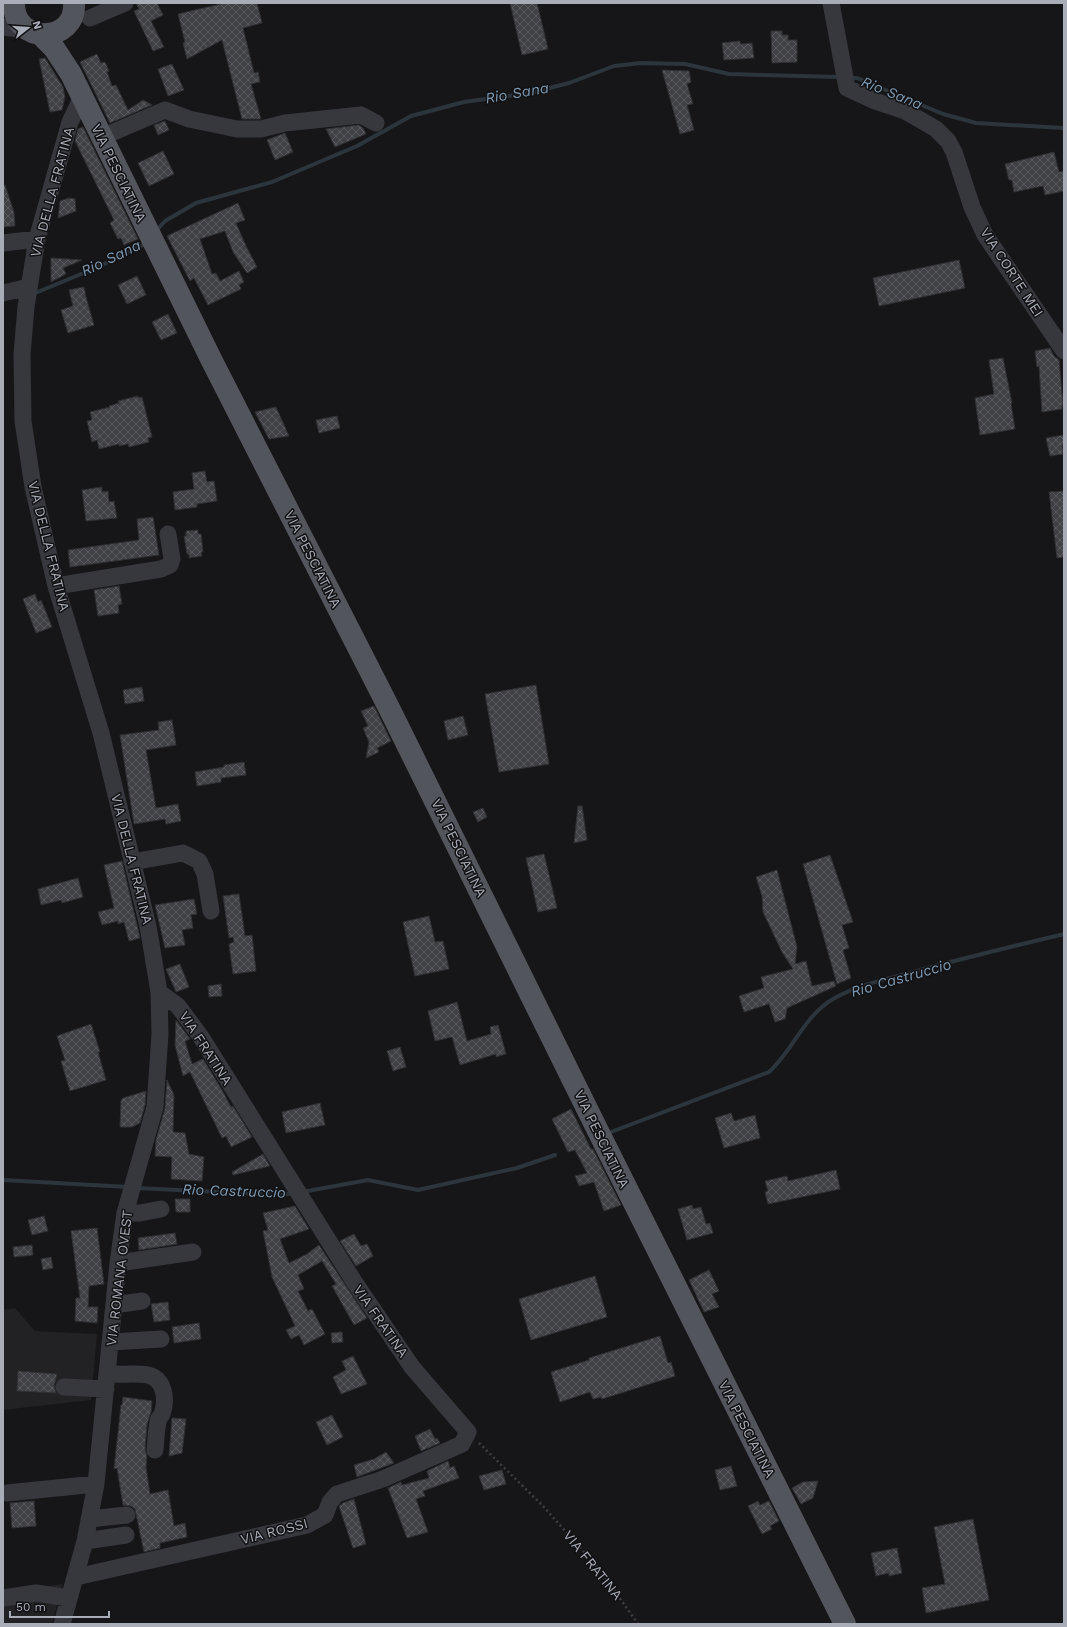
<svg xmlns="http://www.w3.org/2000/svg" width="1067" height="1627" font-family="'Work Sans',sans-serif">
  <defs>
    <pattern id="building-cross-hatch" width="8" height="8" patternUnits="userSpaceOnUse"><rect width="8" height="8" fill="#404145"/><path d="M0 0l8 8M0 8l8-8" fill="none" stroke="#595a5e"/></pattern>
  </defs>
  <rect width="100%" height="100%" fill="#161618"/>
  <!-- built -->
  <path fill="#222225" d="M15,1308l20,23 62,3 -6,66 -88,10v-100z
    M63,1584l-11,40h-49v-32z"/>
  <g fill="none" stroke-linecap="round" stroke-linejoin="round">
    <!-- stream -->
    <path stroke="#2c353c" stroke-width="4" d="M849,78h8l86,36 33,9 88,5
      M156,231l9,-10 31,-18 76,-21 85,-36 54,-30 53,-14 66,-9 39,-10 45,-17 27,-3 44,1 44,10 111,3
      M33,294l65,-27 45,-22 3,-4
      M611,1132l158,-60c24,-22 35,-56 64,-73 24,-14 54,-20 80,-27 50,-14 101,-26 151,-38
      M3,1180l125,7
      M136,1188l146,7 11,-2
      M302,1192l66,-12 50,10 99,-22 38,-13"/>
  </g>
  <!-- building -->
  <path fill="url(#building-cross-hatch)" stroke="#303034" d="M136,3h21l6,12 -12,6 13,26 -11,4 -19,-40 5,-2z
    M225,3h32l5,20 -19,5 11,45 4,-1 2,10 -9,2 10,35h-19l-20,-79 -35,19 -4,-16 2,-1 -7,-28z
    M510,3h27l11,46 -26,6z
    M771,31h11v4h6v5h9v22l-25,1z
    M740,41v3l12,-1 2,15 -30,2 -2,-17z
    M97,54l4,9 4,-1 4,9 -2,1 5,14 4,-1 12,25 15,-10 9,5 -42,18 -30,-61z
    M45,58l18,29 2,10 -3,13 -12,2 -11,-53z
    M172,64l12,26 -16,6 -10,-27z
    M662,70l27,1 2,11 -4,2 6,20 -6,1 7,25 -14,4z
    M165,121l4,9 -11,5 -4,-10z
    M359,125l4,3 3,6 -31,13 -9,-18z
    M83,127l55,112 -14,6 -3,-7 -3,1 -8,-16 4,-3 -39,-79 3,-12z
    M285,133l8,19 -18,8 -8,-20z
    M163,151l11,23 -25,12 -11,-23z
    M1054,152l5,20 5,-1v20l-19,4 -2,-9 -29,6 -2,-12h-3l-4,-16z
    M3,185h2l9,27 1,14 -12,1z
    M69,198l6,1 1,12 -18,7 2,-17z
    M238,203l7,17 -9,3 10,23 11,21 -10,6 -14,-21 -8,-21 -25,8 12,35 4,-1 4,8 19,-10 5,11 -5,3 2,4 -33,16 -14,-27 -4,3 -23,-45z
    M51,258l31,2 -19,8 3,6 -15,8z
    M959,260l6,28 -86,18 -6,-28z
    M137,276l9,19 -19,9 -9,-19z
    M84,287l2,10 8,28 -26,8 -7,-23 12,-4 -4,-16z
    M168,314l9,19 -16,7 -9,-18z
    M1050,348l4,8 5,4 4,45h-1v4l-20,3 -3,-46 -2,1 -2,-16z
    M1003,358l9,45 -1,1 4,25 -35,6 -5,-37 19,-4 -5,-34z
    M138,396v2l4,-1 10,40 -4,1 1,4 -20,5 -1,-3 -9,2v-2l-20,5 -2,-9 -5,2 -5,-21 5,-1 -2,-8 20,-5 -1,-1 10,-3 -1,-2z
    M276,407l13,29 -20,3 -14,-27z
    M337,416l3,12 -21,5 -3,-13z
    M1064,435v10h-2l1,9 -13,2 -4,-18z
    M205,471l2,11 7,-1 3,20 -20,3v3l-22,3 -2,-18 21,-3 -2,-16z
    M102,487v5l6,-1 1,11 5,-1 3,17 -31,3 -4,-31z
    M1064,491v66l-7,1 -8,-66z
    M153,517l6,38 -89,12 -2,-17 71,-10 -2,-21z
    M198,530v4h3l2,18h-2l1,4 -13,2v-4h-2l-3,-18h2v-5z
    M119,586l3,18 -4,1 1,8 -21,3 -4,-26z
    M35,594l3,8 3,-2 11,27 -16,6 -13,-34z
    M536,685l13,79 -50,8 -14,-78z
    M142,687l2,14 -19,3 -2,-14z
    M374,706l17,35 -14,7 2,4 -13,6 3,-16 -6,-14 5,-2 -7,-15z
    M463,716l5,19 -20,5 -4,-19z
    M172,720l4,25 -30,5 10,58 22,-4 3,17 -15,3 -1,-5 -31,5 -14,-89 39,-5 -1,-8z
    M244,762l2,13 -25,3v4l-24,4 -2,-14 29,-5v-2z
    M578,806h4l5,34 -13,3z
    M483,808l4,9 -9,5 -5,-10z
    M544,854l13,54 -19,4 -12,-54z
    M830,855l23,67 -11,3 7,23 -6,2 8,28 -14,6 -34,-120z
    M122,861l18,77 -11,3 -5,-19 -6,2v-3l-16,4 -4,-13 16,-4 -10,-43z
    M777,870l20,77 -2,17 11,-3 6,25 22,-5 2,5 -49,22 -2,11 -10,3 -6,-18 -25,8 -5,-16 25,-8 -3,-11 32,-8 -11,-17 -19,-40 -1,-16 -6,-19z
    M78,878l5,19 -21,6 -1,-3 -20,5 -3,-16z
    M239,894l6,42 7,-1 4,36 -23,3 -4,-30 5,-2 -1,-5 -4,1 -6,-42z
    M194,899l3,15 -6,1 2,13 -11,2 3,15 -20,3 -10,-43z
    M429,916l6,26 8,-1 6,28 -34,7 -12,-54z
    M180,964l9,23 -13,5 -10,-23z
    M221,984l1,12 -13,1 -1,-11z
    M457,1002l10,39 24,-7 -1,-7 8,-2 8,29 -10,3v-3l-36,11 -8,-28 -17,4 -7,-30z
    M176,1020l14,19 -5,2 7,23 11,-5 19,31 9,17 2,-1 19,31 -21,10 -5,-11 -4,2 -32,-66 -7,4 -8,-31z
    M91,1024l9,28h-2l8,28 -36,11 -9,-30 4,-1 -8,-24z
    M400,1047l6,20 -13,4 -6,-20z
    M167,1080l7,15 -1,37 12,1 4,21 15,3 -2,24 -31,-2 1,-22 -17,-1 1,-16 9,-32z
    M146,1091l-1,14 -5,18 -8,4h-12l1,-27 2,-2z
    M320,1103l5,22 -39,8 -4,-21z
    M571,1109l20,40h2l28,56 -17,6 -10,-29 -15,4 -4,-10 12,-3 -12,-23 -7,2 -16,-33z
    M731,1113l3,8 21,-6 5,23 -36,10 -9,-30z
    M263,1154l7,12 -37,9 -1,-3z
    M836,1170l4,19 -72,15 -3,-12 3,-1 -3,-10 22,-5 1,5z
    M175,1199h15v13h-14z
    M692,1205l1,4 8,-2 5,17 4,-1 3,10 -26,7 -9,-31z
    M295,1206l14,23 -29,10 9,24 18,-9 12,-9 48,73 -13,7 -22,-39 4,-2 -14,-23 -24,14 6,14 -6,2 10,20 4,-2 13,25 -21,11 -5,-10 -8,4 -5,-9 9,-4 -23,-49 -9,-46 5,-1 -5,-17z
    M44,1216l4,15 -16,4 -4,-15z
    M97,1228l7,56 -15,2 -1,21h10l-1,16 -22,-2 1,-23h4l-9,-67z
    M175,1233l2,11 -38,6 -1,-12z
    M354,1234l7,12 6,-2 6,12 -17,10 -16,-25z
    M32,1245l1,10 -19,2 -1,-10z
    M51,1257l2,11 -10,2 -2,-11z
    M709,1270l10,21 -7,3 7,13 -15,5 -15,-32z
    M595,1276l12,41 -76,23 -12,-41z
    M168,1302l2,18 -16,2 -3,-18z
    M199,1323l2,16 -27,4 -2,-16z
    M342,1332l1,10 -11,1 -1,-10z
    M660,1336l8,27 3,-1 4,14 -73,23 -1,-2 -8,2 -3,-7 -30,10 -9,-30 38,-12v-2z
    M353,1356l14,28 -26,10 -8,-17 13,-7 -4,-9z
    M18,1371l39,3 -3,12 2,7 -39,-2z
    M123,1397l29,4 -1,11 -4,12 -2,25 2,7 -1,11 4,27 18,-4 6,36 11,-3 2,14 -27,6v5l-16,4 -9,-43 -4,-3 -8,-1 -6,-37 -3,1 7,-64h1z
    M332,1415l11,22 -16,8 -11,-23z
    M172,1418l14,1 -4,34 -13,3z
    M430,1429l5,10 2,-1 3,5 -19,8 -6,-15z
    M386,1452l8,11 -37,14 -3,-12 20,-6z
    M448,1461l2,7 4,-2 5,12 -36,13 2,5 -9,3 12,33 -21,6 -19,-50 13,-6 1,3 27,-7 -2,-7z
    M731,1466l6,20 -17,4 -5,-20z
    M502,1470l4,14 -22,6 -5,-14z
    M818,1481l-5,17 -12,6 -9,-16 11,-6z
    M354,1499l12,45 -13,4 -14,-42 4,-3z
    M34,1501l2,25 -24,2 -2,-25z
    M758,1501l2,4 9,-4 10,20 -9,5 2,3 -10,5 -14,-28z
    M973,1519l16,81 -63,13 -4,-25 23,-4 -11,-57z
    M897,1548l5,25 -13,3v-3l-13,3 -5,-23z"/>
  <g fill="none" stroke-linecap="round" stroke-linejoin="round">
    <!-- path -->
    <path stroke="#3d3f44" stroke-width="2.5" stroke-dasharray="2 3" stroke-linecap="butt" d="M479,1443l63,62 58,65 38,54"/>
    <!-- minor -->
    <path stroke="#37383d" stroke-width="17" d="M831,3l16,85 28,13 30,10 31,18 12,12 6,11 18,55 13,28 79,116
      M90,18l35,-15
      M3,27l25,3
      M102,137l63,-27 24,9 48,10h24l24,-6 76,-8 15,8
      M3,243l34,-4
      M3,293l26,-6
      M56,586l105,-17 9,-4 2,-6 -4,-25
      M132,862l51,-9 16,8 6,13 6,37
      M125,1213h15l21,-4
      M118,1263l75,-11
      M114,1305l28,-4
      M111,1342l50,-3
      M107,1374c13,1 29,-1 41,1 17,4 19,25 14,39 -1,3 -4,4 -4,8 -2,9 -2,18 -3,28
      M64,1387l42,2
      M7,1493l89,-9
      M89,1519l38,-4
      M85,1541l41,-6
      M76,1577l231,-52 18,-10 5,-13 7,-8 46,-15 79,-35 6,-12 -56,-65 -57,-84 -154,-246 -23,-31 -19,-14
      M3,1598l33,-5 33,5
      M62,1624l23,-83 11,-57 22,-221 7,-50 30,-106 5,-73 -1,-42 -11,-66 -47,-193 -45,-147 -23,-99 -10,-66 -1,-67 4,-47 11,-68 33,-117 12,-25"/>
    <!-- major -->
    <path stroke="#53555c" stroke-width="22" d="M14,3c-1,42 63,41 60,0
      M41,35l13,13 17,26 141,287 178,349 203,411 252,503"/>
  </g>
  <g text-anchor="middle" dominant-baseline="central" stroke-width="3" stroke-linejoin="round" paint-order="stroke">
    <!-- street labels -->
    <g font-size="14" fill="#a8adb8" stroke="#111113">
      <text transform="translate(119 173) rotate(64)">VIA PESCIATINA</text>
      <text transform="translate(52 192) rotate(-75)">VIA DELLA FRATINA</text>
      <text transform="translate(1012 272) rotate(57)">VIA CORTE MEI</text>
      <text transform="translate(49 546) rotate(76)">VIA DELLA FRATINA</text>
      <text transform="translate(313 559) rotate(63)">VIA PESCIATINA</text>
      <text transform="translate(459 848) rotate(64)">VIA PESCIATINA</text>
      <text transform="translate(132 859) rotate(76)">VIA DELLA FRATINA</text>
      <text transform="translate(206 1048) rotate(57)">VIA FRATINA</text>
      <text transform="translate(602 1139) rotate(64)">VIA PESCIATINA</text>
      <text transform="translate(119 1278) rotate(-83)">VIA ROMANA OVEST</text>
      <text transform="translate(381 1321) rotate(55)">VIA FRATINA</text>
      <text transform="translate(747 1429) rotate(63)">VIA PESCIATINA</text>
      <text transform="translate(274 1531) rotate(-14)">VIA ROSSI</text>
      <text transform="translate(593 1565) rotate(51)">VIA FRATINA</text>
    </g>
    <!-- water labels -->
    <g font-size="15" font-style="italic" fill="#7f9bb3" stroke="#111113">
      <text transform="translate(517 93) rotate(-10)">Rio Sana</text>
      <text transform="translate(892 93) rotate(22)">Rio Sana</text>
      <text transform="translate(111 258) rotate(-26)">Rio Sana</text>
      <text transform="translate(901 978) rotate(-16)">Rio Castruccio</text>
      <text transform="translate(234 1191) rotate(2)">Rio Castruccio</text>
    </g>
  </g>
  <!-- border -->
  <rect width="1067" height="1627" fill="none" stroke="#a8adb8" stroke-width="8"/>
  <!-- north arrow -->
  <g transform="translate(28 28) rotate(73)" stroke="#111113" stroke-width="3" paint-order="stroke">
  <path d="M0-3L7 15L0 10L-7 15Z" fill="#a8adb8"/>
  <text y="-6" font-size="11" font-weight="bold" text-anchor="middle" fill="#a8adb8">N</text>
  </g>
  <!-- scale -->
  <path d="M10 1611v6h99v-6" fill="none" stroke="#a8adb8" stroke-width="2"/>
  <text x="16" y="1611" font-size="12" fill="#a8adb8" stroke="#111113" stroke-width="3" paint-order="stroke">50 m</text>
</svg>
